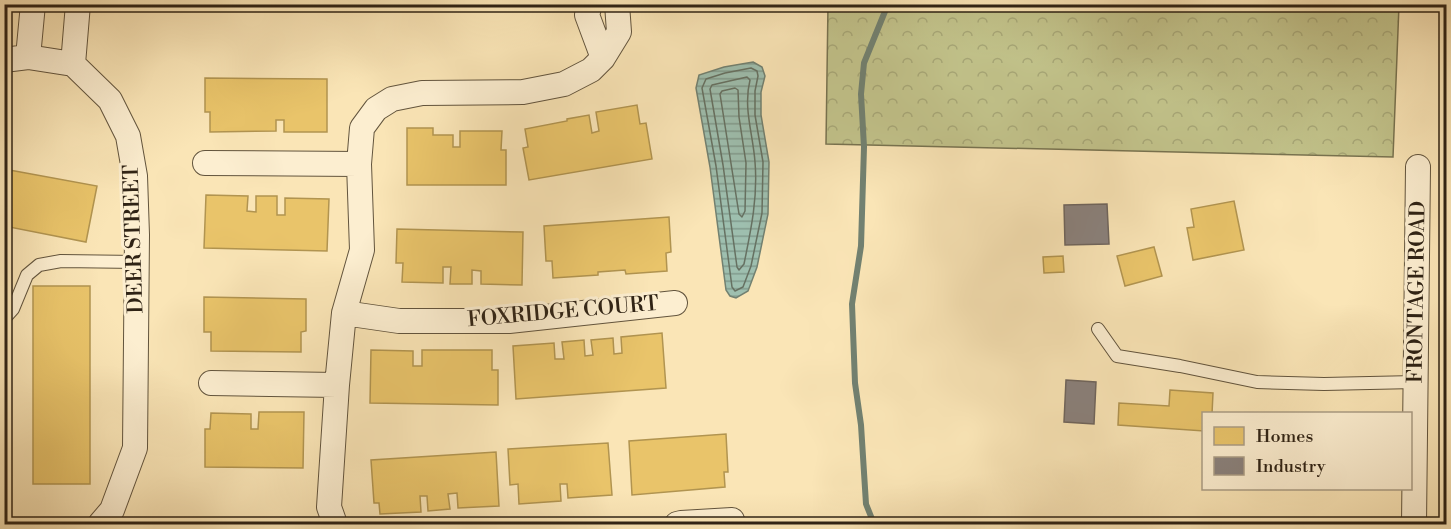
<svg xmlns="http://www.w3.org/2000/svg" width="1451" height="529" font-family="'Libre Bodoni',serif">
  <defs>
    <pattern id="forest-crowns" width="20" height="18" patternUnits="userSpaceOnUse" patternTransform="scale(1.5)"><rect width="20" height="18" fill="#c2c38b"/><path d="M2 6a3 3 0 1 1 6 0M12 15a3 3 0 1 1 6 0" fill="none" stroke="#a7a777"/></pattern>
    <pattern id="water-rules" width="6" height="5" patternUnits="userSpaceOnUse" patternTransform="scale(1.5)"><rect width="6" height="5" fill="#9ebfaf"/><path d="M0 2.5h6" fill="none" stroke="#819b8d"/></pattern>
  </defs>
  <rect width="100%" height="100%" fill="#fae5b6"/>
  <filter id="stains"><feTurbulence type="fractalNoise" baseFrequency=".00333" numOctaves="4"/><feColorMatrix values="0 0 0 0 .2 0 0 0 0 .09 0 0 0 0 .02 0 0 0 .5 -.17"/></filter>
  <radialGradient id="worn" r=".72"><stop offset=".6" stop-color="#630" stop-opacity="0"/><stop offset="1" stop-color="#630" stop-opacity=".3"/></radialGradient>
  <!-- forest -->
  <path fill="url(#forest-crowns)" stroke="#787350" stroke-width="1.5" d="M828,5h571l-6,152 -567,-13z"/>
  <!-- water -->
  <path fill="url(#water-rules)" stroke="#728171" stroke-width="1.5" d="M753,62l9,5 3,9 -4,16v23l8,47 -1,52 -11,53 -9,24 -12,7 -6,-2 -4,-6 -16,-123 -14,-79 3,-13 25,-8z"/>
  <!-- homes -->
  <path fill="#e9c46a" stroke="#b19450" stroke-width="1.5" d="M205,78l122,1v53h-43v-12h-8v11l-66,1v-20h-5z
    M637,105l3,19 6,-1 6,36 -123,21 -6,-32 5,-1 -3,-18 42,-8v-2l22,-4 3,18 7,-2 -3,-19z
    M407,128h26v7h20v12h7v-16h42l-1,19h5v35h-99z
    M4,169l93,17 -11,56 -82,-16z
    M206,195l42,1 -1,15 9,1v-16h21v19h8v-17l44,1 -2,52 -123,-3z
    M1234,201l10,49 -51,10 -6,-32 7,-1 -3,-18z
    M669,217l2,35 -5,1 1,18 -41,3 -1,-4 -27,2v3l-45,3 -1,-17h-6l-2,-35z
    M397,229l126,3 -1,53 -41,-1v-13l-9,-1v14h-22l1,-17h-8v16l-41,-1 1,-19h-7z
    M1154,247l8,29 -37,10 -8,-30z
    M1063,256l1,16 -20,1 -1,-16z
    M33,286h57v198h-57z
    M204,297l102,2v32l-5,1v20l-90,-1v-19h-7z
    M662,333l4,55 -150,11 -3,-53 41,-3 1,16h9l-2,-17 22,-2 1,16 8,-1 -2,-15 22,-2 1,16 8,-1 -1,-16z
    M371,350l42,1v15h9v-16h70v20h6v35l-128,-2z
    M1170,390l43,3 -1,21h-8v17l-86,-6 1,-22 50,3z
    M259,412h45l-1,56 -98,-1v-38h5l1,-16 40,1v15h7z
    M726,434l2,38h-4l1,15 -93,8 -3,-54z
    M608,443l4,52 -44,3 -1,-14h-7l1,17 -42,3 -1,-20 -8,1 -2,-36z
    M496,452l3,54 -41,2 -1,-15 -9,1 2,15 -22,2 -1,-15h-7l1,16 -41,2 -1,-11h-5l-3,-43z"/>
  <!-- industry -->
  <path fill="#8a817c" stroke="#6f655d" stroke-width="1.5" d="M1107,204l2,40 -44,1 -1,-40z
    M1066,380l30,2 -2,42 -30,-2z"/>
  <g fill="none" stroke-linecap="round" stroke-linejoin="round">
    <!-- shore -->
    <path stroke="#667162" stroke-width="1.5" d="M751,68l6,3 1,5 -3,15v24l8,47 -1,51 -11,53 -8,21 -8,4 -3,-4 -16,-121 -14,-78 4,-9 19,-6z
      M747,77l3,3c-7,28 3,54 5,82 3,35 -4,68 -11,102l-5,6 -2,-3 -14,-102 -13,-76 2,-4z
      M735,88l3,2 1,27 7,46 -1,48 -3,6 -3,-3 -19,-120 2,-3z"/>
    <!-- stream -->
    <path stroke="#728171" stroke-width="6" d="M874,524l-8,-20 -5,-79 -6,-42 -3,-79 9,-58 3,-99 -3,-53 3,-31 24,-59"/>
    <!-- service casing -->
    <g stroke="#62543d" stroke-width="14">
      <path id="service" d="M4,319l9,-10 14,-34 12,-10 22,-4 76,1
        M1098,329l19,27 63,10 77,16 67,2 91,-2"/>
    </g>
    <!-- minor casing -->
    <g stroke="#62543d" stroke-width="26">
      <path id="minor" d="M590,4l-3,11 16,43
        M28,57l5,-53
        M4,60l24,-3 45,7 37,36 18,36 7,40 2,59 -2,213 -23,62 -12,14
        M73,64l5,-60
        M205,163l154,1
        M344,313l55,8h110l166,-18
        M211,383l126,2
        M335,524l-6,-17 8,-122 7,-72 18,-63 -3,-86 3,-36 14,-19 16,-10 30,-6 101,-1 41,-8 27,-14 12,-12 16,-26 -2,-28
        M677,524l4,-1 51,-3
        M1414,524l4,-357"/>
    </g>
    <!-- service -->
    <use href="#service" stroke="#fceed0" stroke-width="12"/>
    <!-- minor -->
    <use href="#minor" stroke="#fceed0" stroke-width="24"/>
  </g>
  <g text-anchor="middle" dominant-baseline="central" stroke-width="6" stroke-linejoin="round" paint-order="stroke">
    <!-- street labels -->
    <g font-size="21" fill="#2f2315" stroke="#fceed0">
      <text transform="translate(134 239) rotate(-92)">DEER STREET</text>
      <text transform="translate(1417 292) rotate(-89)">FRONTAGE ROAD</text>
      <text transform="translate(563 312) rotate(-5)">FOXRIDGE COURT</text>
    </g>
  </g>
  <!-- margin -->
  <rect width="1451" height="529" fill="none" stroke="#fae5b6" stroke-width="24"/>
  <rect x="6" y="6" width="1439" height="517" fill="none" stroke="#2f2315" stroke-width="3"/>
  <rect x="12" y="12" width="1427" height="505" fill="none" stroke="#2f2315" stroke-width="1.5"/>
  <!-- legend -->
  <rect x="1202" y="412" width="210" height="78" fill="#fceed0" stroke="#aa9d85" stroke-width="1.5"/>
  <rect x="1214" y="427" width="30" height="18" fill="#e9c46a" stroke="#aa9d85" stroke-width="1.5"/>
  <text x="1256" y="442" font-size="18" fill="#2f2315">Homes</text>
  <rect x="1214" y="457" width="30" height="18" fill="#8a817c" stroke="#aa9d85" stroke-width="1.5"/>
  <text x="1256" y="472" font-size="18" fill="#2f2315">Industry</text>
  <rect width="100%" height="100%" filter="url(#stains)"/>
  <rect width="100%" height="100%" fill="url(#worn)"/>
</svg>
